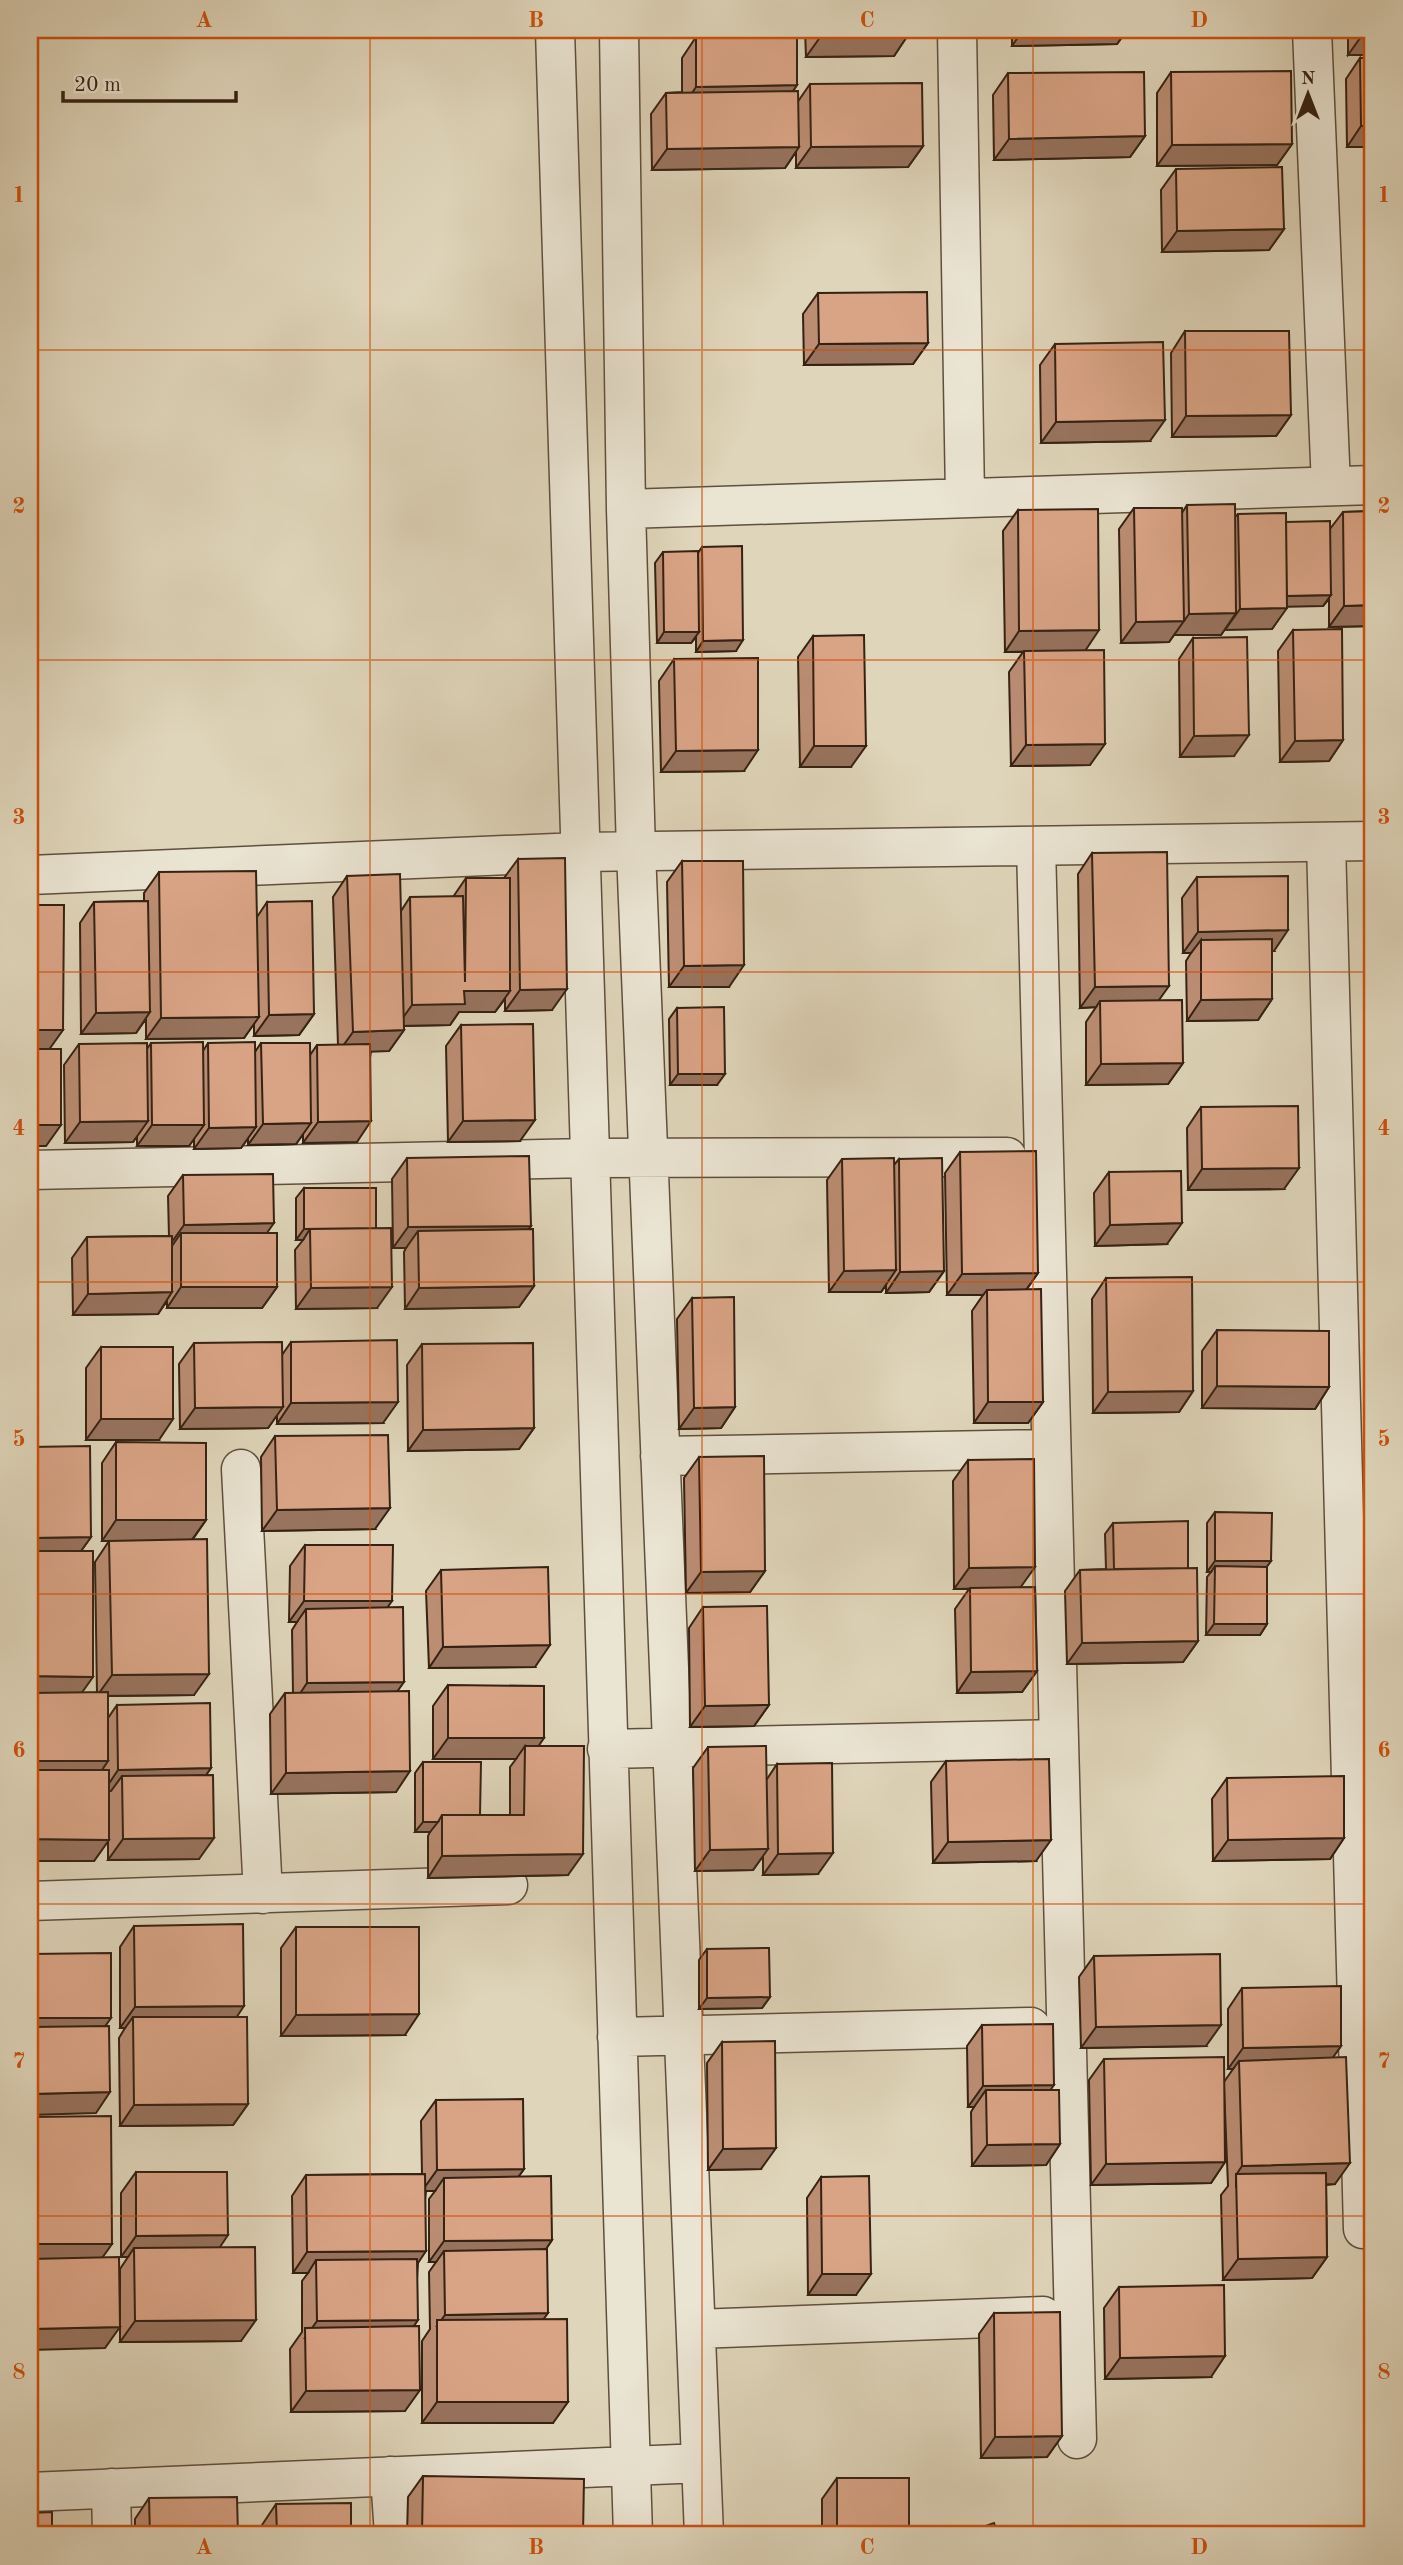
<svg xmlns="http://www.w3.org/2000/svg" width="1403" height="2565" font-family="'Old Standard TT',serif">
  <rect width="100%" height="100%" fill="#dfd5ba"/>
  <filter id="stains"><feTurbulence type="fractalNoise" baseFrequency=".00286" numOctaves="4"/><feColorMatrix values="0 0 0 0 .2 0 0 0 0 .09 0 0 0 0 .02 0 0 0 .5 -.17"/></filter>
  <radialGradient id="worn" r=".72"><stop offset=".6" stop-color="#630" stop-opacity="0"/><stop offset="1" stop-color="#630" stop-opacity=".3"/></radialGradient>
  <g fill="none" stroke-linecap="round" stroke-linejoin="round">
    <!-- minor casing -->
    <g stroke="#604f3d" stroke-width="41">
      <path id="minor" d="M555,30l78,2505
        M619,30l7,479 10,342 68,1684
        M957,30l8,467
        M1312,30l19,456
        M626,509l747,-24
        M1326,842l37,1387
        M1036,846l41,1593
        M30,875l549,-23 794,-11
        M30,1170l558,-12 419,-1
        M660,1456l391,-7
        M241,1469l22,425
        M607,1749l452,-10
        M30,1901l478,-16
        M617,2037l414,-10
        M696,2329l347,-13
        M390,2476l4,59
        M111,2488l1,47
        M30,2492l671,-29"/>
    </g>
    <!-- minor -->
    <use href="#minor" stroke="#eae4d2" stroke-width="38"/>
  </g>
  <!-- wall -->
  <path fill="#bb8d73" stroke="#362213" stroke-width="2" d="M805,30h103v5l-14,21 -88,1z
    M1012,30h115l-10,14 -105,2z
    M1348,30h25l-25,25z
    M696,37l101,48 -4,6 6,9 11,-16 113,62 -15,21 -112,1v-16l-11,16 -133,2 -1,-56 15,-21 16,-1v-34z
    M1360,58l13,89h-26l-1,-68z
    M1171,72l121,72 -15,21 -120,1v-73z
    M1008,73l137,63 -15,21 -136,3 -1,-65z
    M1176,169l108,60 -15,21 -107,2 -1,-62z
    M818,293l110,50 -15,21 -109,1 -1,-51z
    M1185,331l106,84 -15,21 -104,1 -1,-84z
    M1055,344l95,97 -109,2 -1,-78z
    M1187,505l48,12 3,-3 92,15 13,-17 30,-1v115l-44,1v-28l-6,7h-36l-15,23h-47l-4,6h-47l-5,7 -48,1 -2,-114 15,-21 48,5z
    M1018,510l67,140 5,115 -79,1 -2,-94 14,-20h-18l-2,-121z
    M702,547l34,104 -40,1v-15l-5,6h-34l-2,-80 8,-11 35,1z
    M1293,630l50,110 -14,21 -49,1 -2,-111z
    M813,636l38,131h-51l-2,-110z
    M1193,638l41,118 -54,1 -1,-98z
    M674,659l70,112 -83,1 -2,-91z
    M1092,853l66,147 25,63 -15,21 -82,1v-63l10,-15 -16,1 -2,-134z
    M518,859l34,151 -47,1v-12l-10,13h-36l-9,13 -46,1v4l-15,21h-18l-14,91 -54,1v-9l-7,10 -48,1v-7l-7,10 -47,1v-11l-5,8h-52v-10l-4,6 -68,1 -1,-78 15,-21 68,5 4,-6 52,8 5,-8 47,9 6,-9 49,12 7,-10h21l-5,-148 14,-21 54,35 9,-14h43l13,-19h38z
    M682,861l47,126h-60l-2,-105z
    M159,872l98,45 10,-15 47,112 -15,21 -45,1v-13l-10,15 -98,1v-20l-10,14 -55,1 -1,-111 14,-21 50,-1v-8z
    M1197,877l77,74h-2v48l-14,21 -71,1 -1,-60 5,-8h-8l-1,-55z
    M677,1008l40,77h-47l-1,-66z
    M461,1025l59,116 -72,1 -2,-96z
    M1201,1107l83,82 -96,1 -1,-62z
    M960,1152l78,121 -11,16 16,113 -15,21h-54l-2,-112 11,-16h-36l-2,-122z
    M407,1158l124,68 -2,3 5,57 -15,21 -114,2 -1,-57 2,-4h-13l-1,-69z
    M842,1159l52,6 5,-6 45,112 -15,21 -43,1v-8l-5,7h-52l-2,-112z
    M1109,1172l58,72 -72,2 -1,-53z
    M183,1175l84,58 10,54 -15,21h-95v-7l-9,13 -85,1 -1,-57 15,-21 82,-1 -1,-40z
    M304,1188l73,120 -81,1 -1,-59 8,-10h-7v-42z
    M1106,1278l87,113 -14,21 -86,1 -1,-114z
    M692,1298l43,109 -14,21 -42,1 -2,-110z
    M1217,1330l112,57 -14,22 -113,-1v-57z
    M291,1342l92,81 -106,1v-9l-9,13 -88,1 -1,-65 15,-21 88,12z
    M422,1344l112,84 -15,21 -111,2 -1,-86z
    M101,1347l58,93h-73v-72z
    M275,1436l100,93 -113,2 -1,-74z
    M116,1442l90,78 -13,19 1,156 -86,1v22l9,-13 94,63 -5,7 -7,84 -91,1v-19l-14,20h-64v-414l61,90 -10,14 1,142h15l-2,-131 14,-21h3h-10v-78z
    M699,1457l66,114 -15,21 -64,1 -2,-115z
    M968,1460l67,107 -15,20 17,84 -15,21 -65,1 -2,-84 14,-20h-15l-1,-108z
    M1215,1512l56,49 -5,6 1,57 -7,11h-54l1,-58 4,-5h-4v-49z
    M1113,1523l75,45 10,73 -15,21 -116,2 -2,-73 15,-21 26,-1 -1,-35z
    M305,1545l82,62 10,85 -1,100 -125,2 -1,-80 15,-21h8l-1,-63 5,-8h-8l1,-56z
    M441,1570l94,97 -106,1 -3,-77z
    M703,1607l66,98 -15,21 -64,1 -1,-99z
    M448,1685l90,61 30,129 -140,3v-42l2,-4h-15v-59l8,-11 57,53h30v-48l6,-8h-83v-53z
    M708,1747l59,32 10,-15 41,110 -55,1v-19l-10,14 -58,1 -2,-103z
    M946,1761l90,100 -103,2 -2,-81z
    M1227,1778l117,60 -14,21 -117,2 -1,-62z
    M134,1926l103,91 11,87 -15,21 -113,1 -1,-88 6,-10h-5v-81z
    M296,1927l109,108 -124,1v-88z
    M707,1949l63,48 -8,11 -63,1v-49z
    M1094,1956l112,90 -125,2 -2,-71z
    M1242,1988l99,58 -8,11 2,127 -9,1 1,72 -15,21 -89,2 -2,-85 7,-9 -4,-100 1,76 -14,21 -120,2 -2,-105 15,-21 120,23 9,-13h-5v-60z
    M982,2025l69,65 9,54 -14,21 -74,1 -1,-54 3,-5h-6l-1,-61z
    M722,2042l39,127 -53,1 -1,-107z
    M436,2100l88,69 -5,7 33,64 -6,9 -2,70 9,104h-131v-82l8,-12 -1,-57 7,-10h-7v-63l6,-8h-9l-8,72 -4,64 -9,84 -114,1 -1,-63 12,-17v-51l6,-8h-15l-1,-77 14,-21 116,-1 -1,-53z
    M136,2172l84,75 21,94 -121,1v-73l8,-12h-7v-64z
    M821,2177l35,118h-48l-1,-97z
    M1119,2287l92,90 -106,2 -1,-71z
    M994,2313l68,123 -15,21 -66,1 -2,-124z
    M423,2476l160,59h-176l1,-38z
    M837,2478l72,57h-87v-36z
    M149,2498l89,37h-103v-16z
    M276,2504l75,31h-89v-10z"/>
  <!-- shaded-wall -->
  <path fill="#98735e" stroke="#362213" stroke-width="2" d="M1023,30h104l-10,14 -105,2z
    M1166,30h99l-3,3 -99,2z
    M1363,34h10v21h-25z
    M908,35l-14,21 -88,1 15,-21z
    M797,85l-14,21 -101,2 14,-21z
    M1361,126h12v21h-26z
    M1145,136l-15,21 -136,3 15,-21z
    M1292,144l-15,21 -120,1 15,-21z
    M923,146l-15,21 -112,1 15,-21z
    M799,147l-14,21 -133,2 15,-21z
    M1284,229l-15,21 -107,2 15,-21z
    M928,343l-15,21 -109,1 15,-21z
    M1291,415l-15,21 -104,1 14,-21z
    M1165,420l-15,21 -109,2 15,-21z
    M1331,595l-8,11 -46,1 8,-11z
    M1373,605v21l-44,1 15,-21z
    M1287,608l-15,21 -47,1 15,-21z
    M1236,613l-15,22h-47l15,-21z
    M1184,621l-15,21 -48,1 15,-21z
    M1099,630l-14,21 -80,1 14,-21z
    M664,632h35l-8,11h-34z
    M743,640l-7,11 -40,1 7,-11z
    M1249,735l-15,21 -54,1 14,-21z
    M1343,740l-14,21 -49,1 15,-21z
    M1105,744l-15,21 -79,1 15,-21z
    M814,746h52l-15,21h-51z
    M758,750l-14,21 -83,1 15,-21z
    M1288,930l-14,21 -73,2v-13l-10,13h-8l15,-21z
    M744,965l-15,22h-60l15,-21z
    M1169,986l-15,21 -54,-6 -4,6 -16,1 15,-21z
    M567,989l-15,21 -47,1 15,-21z
    M464,991h46l-15,21h-36l-9,13 -53,1 15,-21z
    M1272,999l-14,21 -71,1 14,-21z
    M150,1012l-14,21 -55,1 15,-21z
    M314,1014l-15,21 -45,1 15,-21z
    M259,1017l-15,21 -98,1 15,-21z
    M30,1030h33l-15,21h-18z
    M404,1030l-15,21 -51,2 15,-21z
    M1183,1063l-15,21 -82,1 15,-21z
    M678,1074h47l-8,11h-47z
    M535,1120l-15,21 -72,1 15,-21z
    M148,1121l-15,21 -68,1 15,-21z
    M371,1121l-14,21 -54,1 15,-21z
    M311,1123l-15,21 -48,1 15,-21z
    M30,1125h31l-15,21h-16z
    M152,1125h52l-15,21h-52z
    M256,1127l-15,21 -47,1 15,-21z
    M1299,1168l-15,21 -96,1 14,-21z
    M274,1223l-15,21 -78,-11 -9,13h-3l15,-21z
    M1182,1223l-15,21 -72,2 15,-21z
    M531,1226l-15,21 -98,-16 -12,17h-13l15,-21z
    M304,1229h72h-66l-7,11h-7z
    M896,1270l-15,22h-52l15,-21z
    M944,1271l-15,21 -43,1 14,-21z
    M1038,1273l-15,21 -36,-4 -4,5h-36l15,-21z
    M534,1286l-15,21 -114,2 14,-21z
    M181,1287h96l-15,21h-95z
    M392,1287l-15,21 -81,1 15,-21z
    M172,1292l-14,22 -85,1 15,-21z
    M1217,1386l112,1 -14,22 -113,-1z
    M1193,1391l-14,21 -86,1 15,-21z
    M398,1402l-15,21 -106,1 14,-21z
    M988,1402h55l-15,21h-54z
    M283,1407l-15,21 -88,1 15,-21z
    M735,1407l-14,21 -42,1 15,-21z
    M101,1419h72l-14,21h-73z
    M534,1428l-15,21 -111,2 15,-21z
    M390,1508l-15,21 -113,2 15,-21z
    M116,1520h90l-15,21h-89z
    M91,1537l-15,21 -46,1v-21z
    M1215,1561h56l-8,11 -48,-6 -4,6h-4z
    M1035,1567l-15,21 -66,1 15,-21z
    M765,1571l-15,21 -64,1 15,-21z
    M304,1601h88l-15,21 -71,-13 -9,13h-8z
    M1214,1624h53l-7,11h-54z
    M1198,1641l-15,21 -116,2 15,-21z
    M550,1645l-15,22 -106,1 14,-21z
    M1037,1671l-15,21 -65,1 14,-21z
    M209,1674l-15,21 -97,1 15,-21z
    M30,1676l63,1 -15,21h-48z
    M404,1682l-15,21 -96,1 14,-21z
    M769,1705l-15,21 -64,1 15,-21z
    M448,1738h96l-15,22 -4,-14 -9,13h-83z
    M30,1761h78l-14,21h-64z
    M211,1768l-15,21 -74,-13 -11,15h-7l14,-21z
    M410,1771l-14,21 -125,2 15,-21z
    M423,1822h15l-8,10h-15z
    M214,1838l-15,21 -91,1 15,-21z
    M1344,1838l-14,21 -117,2 15,-21z
    M30,1839l79,1 -15,21h-64z
    M1051,1840l-15,21 -103,2 15,-21z
    M768,1849l-15,21 -58,1 15,-21z
    M833,1853l-15,21 -55,1 15,-21z
    M583,1854l-15,21 -140,3 14,-22z
    M770,1997l-8,11 -63,1 8,-11z
    M244,2006l-14,21 -97,-10 -8,11h-5l15,-21z
    M419,2014l-14,21 -124,1 15,-21z
    M30,2018h81l-15,21h-66z
    M1221,2025l-15,21 -125,2 15,-21z
    M1341,2046l-15,21 -87,-6 -6,8h-5l15,-21z
    M1054,2085l-15,21 -53,-16 -12,17h-6l15,-21z
    M110,2092l-14,21 -66,2v-21z
    M248,2104l-15,21 -113,1 14,-21z
    M1060,2144l-14,21 -74,1 15,-21z
    M776,2148l-15,21 -53,1 15,-21z
    M1225,2162l-14,21 -120,2 15,-21z
    M1350,2163l-15,21 -99,3v-12l6,-9z
    M524,2169l-15,21 -65,-12 -9,13h-13l15,-21z
    M228,2235l-14,21 -80,-8 -6,9h-7l15,-21z
    M552,2240l-14,21 -94,-10 -8,11h-7l15,-21z
    M30,2244h82l-15,21h-67z
    M426,2251l-14,21 -96,-12 -8,13h-15l14,-21z
    M1327,2257l-15,21 -89,2 15,-21z
    M822,2274h49l-15,21h-48z
    M548,2313l-15,21 -96,-8 8,-11z
    M256,2320l-15,21 -121,1 15,-21z
    M418,2320l-14,21 -99,-3 12,-17z
    M120,2327l-15,21 -75,2v-21z
    M1225,2356l-14,21 -106,2 15,-21z
    M420,2390l-15,21 -114,1 15,-21z
    M437,2402h131l-15,21h-131z
    M1062,2436l-15,21 -66,1 14,-21z"/>
  <!-- building -->
  <path fill="#d9a486" stroke="#362213" stroke-width="2" d="M820,30h88v5l-87,1z
    M1363,30h10v4h-10z
    M797,36v49l-101,2v-50z
    M1360,58h13v68h-12z
    M1291,71l1,73 -120,1 -1,-73z
    M1144,72l1,64 -136,3 -1,-66z
    M922,83l1,63 -112,1 -1,-63z
    M798,91l1,56 -132,2 -1,-56z
    M1282,167l2,62 -107,2 -1,-62z
    M927,292l1,51 -109,1 -1,-51z
    M1185,331h104l2,84 -105,1z
    M1163,342l2,78 -109,2 -1,-78z
    M1235,504l1,109 -47,1 -2,-109z
    M1134,508h48l2,113 -48,1z
    M1098,509l1,121 -80,1 -1,-121z
    M1373,511v94l-29,1 -1,-94z
    M1286,513l1,95 -47,1 -2,-95z
    M1330,521l1,74 -44,1 -1,-74z
    M742,546l1,94 -40,1 -1,-94z
    M698,551l1,81h-35l-1,-80z
    M1342,629l1,111 -48,1 -2,-111z
    M864,635l2,111h-52l-1,-110z
    M1247,637l2,98 -55,1 -1,-98z
    M1104,650l1,94 -79,1 -2,-94z
    M758,658v92l-82,1 -2,-92z
    M1167,852l2,134 -74,1 -3,-134z
    M565,858l2,131 -47,1 -2,-131z
    M682,861h61l1,104 -60,1z
    M256,871l3,146 -98,1 -2,-146z
    M400,874l4,156 -51,2 -6,-156z
    M1288,876v54l-90,2 -1,-55z
    M466,878h44v113h-46l1,13 -53,1 -2,-108 53,-1 2,86z
    M148,901l2,111 -54,1 -2,-111z
    M312,901l2,113 -45,1 -2,-113z
    M30,905h34l-1,125h-33z
    M1272,939v60l-71,1v-60z
    M1182,1000l1,63 -82,1 -1,-63z
    M724,1007l1,67h-47l-1,-66z
    M533,1024l2,96 -72,1 -2,-96z
    M203,1042l1,83h-52l-1,-82z
    M255,1042l1,85 -47,1 -1,-85z
    M147,1043l1,78 -68,1 -1,-78z
    M261,1043h49l1,80 -48,1z
    M370,1044l1,77 -53,1 -1,-77z
    M30,1049h31v76h-31z
    M1298,1106l1,62 -97,1 -1,-62z
    M1036,1151l2,122 -76,1 -2,-122z
    M529,1156l2,70 -123,1 -1,-69z
    M894,1158l2,112 -52,1 -2,-112z
    M942,1158l2,113 -44,1 -1,-113z
    M1181,1171l1,52 -72,2 -1,-53z
    M273,1174l1,49 -90,2 -1,-50z
    M304,1188h72v40l-72,1z
    M391,1228l1,59 -81,1 -1,-59z
    M533,1229l1,57 -115,2 -1,-57z
    M181,1233h96v54h-96z
    M172,1236v56l-84,2 -1,-57z
    M1192,1277l1,114 -85,1 -2,-114z
    M1041,1289l2,113h-55l-1,-112z
    M734,1297l1,110 -41,1 -2,-110z
    M1217,1330l112,1v56l-112,-1z
    M397,1340l1,62 -107,1v-61z
    M282,1342l1,65 -88,1 -1,-65z
    M533,1343l1,85 -111,2 -1,-86z
    M101,1347h72v72h-72z
    M388,1435l2,73 -113,2 -2,-74z
    M116,1442l90,1v77h-90z
    M90,1446l1,91 -61,1v-91z
    M764,1456l1,115 -64,1 -2,-115z
    M1034,1459l1,108 -66,1 -1,-108z
    M1215,1512l57,1 -1,48h-56z
    M1188,1521v47l-74,1 -1,-46z
    M207,1539l2,135 -97,1 -3,-134z
    M305,1545h88l-1,56h-88z
    M30,1551h63v126l-63,-1z
    M1215,1566l52,1v57h-53z
    M548,1567l2,78 -107,2 -2,-77z
    M1197,1568l1,73 -116,2 -2,-73z
    M1035,1587l2,84 -66,1 -1,-84z
    M767,1606l2,99 -64,1 -2,-99z
    M403,1607l1,75 -97,1 -1,-74z
    M448,1685l96,1v52h-96z
    M409,1691l1,80 -124,2 -1,-80z
    M108,1692v69h-78v-68z
    M210,1703l1,65 -93,2 -1,-65z
    M525,1746h59l-1,108 -141,2v-41h82z
    M766,1746l2,103 -58,1 -2,-103z
    M1049,1759l2,81 -103,2 -2,-81z
    M423,1762h58l-1,53h-38l-4,7h-15z
    M832,1763l1,90 -55,1 -1,-90z
    M30,1770h79v70l-79,-1z
    M213,1775l1,63 -91,1 -1,-63z
    M1344,1776v62l-116,2 -1,-62z
    M243,1924l1,82 -109,1 -1,-81z
    M296,1927h123v87l-123,1z
    M769,1948l1,49 -63,1v-49z
    M111,1953v65h-81v-64z
    M1220,1954l1,71 -125,2 -2,-71z
    M1341,1986v60l-98,2 -1,-60z
    M133,2017h114l1,87 -114,1z
    M1053,2024l1,61 -71,1 -1,-61z
    M109,2026l1,66 -80,2v-67z
    M775,2041l1,107 -53,1 -1,-107z
    M1224,2057l1,105 -119,2 -2,-105z
    M1346,2057l4,106 -108,3 -3,-105z
    M986,2090h73l1,54 -73,1z
    M523,2099l1,70 -87,1 -1,-70z
    M111,2116l1,128h-82v-127z
    M136,2172h91l1,63 -92,1z
    M1326,2173l1,84 -89,2 -2,-85z
    M425,2174l1,77 -119,1 -1,-77z
    M551,2176l1,64 -108,1v-63z
    M869,2176l2,98h-49l-1,-97z
    M255,2247l1,73 -121,1 -1,-73z
    M547,2249l1,64 -103,2 -1,-64z
    M119,2257l1,70 -90,2v-70z
    M417,2259l1,61 -101,1 -1,-61z
    M1224,2285l1,71 -105,2 -1,-71z
    M1060,2312l2,124 -67,1 -1,-124z
    M567,2319l1,83h-131v-82z
    M419,2326l1,64 -114,1 -1,-63z
    M423,2476l161,3 -1,56h-161z
    M837,2478h72v57h-72z
    M237,2497l1,38h-88l-1,-37z
    M351,2503v32h-74l-1,-31z
    M52,2512v23h-22v-22z
    M994,2523l4,12h-38z"/>
  <!-- grid -->
  <path fill="none" stroke="#cd510d" stroke-width="2" stroke-opacity="0.55" d="M370,30v2505M702,30v2505M1033,30v2505M30,350h1343M30,660h1343M30,972h1343M30,1282h1343M30,1594h1343M30,1904h1343M30,2216h1343"/>
  <!-- margin -->
  <rect width="1403" height="2565" fill="none" stroke="#dfd5ba" stroke-width="77"/>
  <!-- north arrow -->
  <g transform="translate(1308 94)" stroke="#eae4d2" stroke-width="5" paint-order="stroke">
  <path d="M0-5L12 26L0 18L-12 26Z" fill="#362213"/>
  <text y="-10" font-size="19" font-weight="bold" text-anchor="middle" fill="#362213">N</text>
  </g>
  <!-- scale -->
  <path d="M63 91v10h173v-10" fill="none" stroke="#362213" stroke-width="3.5"/>
  <text x="74" y="91" font-size="21" fill="#362213" stroke="#eae4d2" stroke-width="5" paint-order="stroke">20 m</text>
  <rect x="38" y="38" width="1326" height="2488" fill="none" stroke="#cd510d" stroke-width="2.5"/>
  <g font-size="23" text-anchor="middle" font-weight="bold" fill="#cd510d">
    <text x="204" y="27">A</text>
    <text x="536" y="27">B</text>
    <text x="867" y="27">C</text>
    <text x="1199" y="27">D</text>
    <text x="19" y="202">1</text>
    <text x="1384" y="202">1</text>
    <text x="19" y="513">2</text>
    <text x="1384" y="513">2</text>
    <text x="19" y="824">3</text>
    <text x="1384" y="824">3</text>
    <text x="19" y="1135">4</text>
    <text x="1384" y="1135">4</text>
    <text x="19" y="1446">5</text>
    <text x="1384" y="1446">5</text>
    <text x="19" y="1757">6</text>
    <text x="1384" y="1757">6</text>
    <text x="19" y="2068">7</text>
    <text x="1384" y="2068">7</text>
    <text x="19" y="2379">8</text>
    <text x="1384" y="2379">8</text>
    <text x="204" y="2554">A</text>
    <text x="536" y="2554">B</text>
    <text x="867" y="2554">C</text>
    <text x="1199" y="2554">D</text>
  </g>
  <rect width="100%" height="100%" filter="url(#stains)"/>
  <rect width="100%" height="100%" fill="url(#worn)"/>
</svg>
